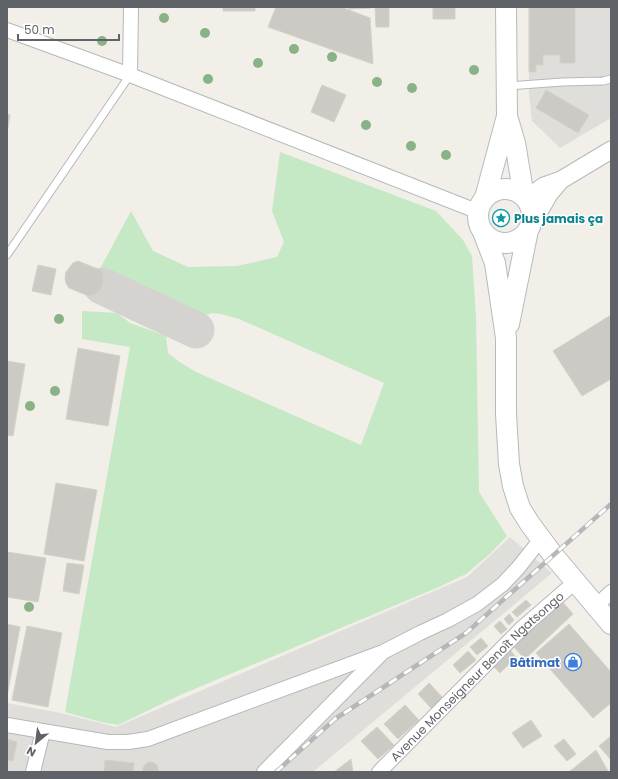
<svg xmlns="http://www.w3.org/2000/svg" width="618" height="779" font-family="Poppins,sans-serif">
  <rect width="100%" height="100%" fill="#f1efe8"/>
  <!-- industrial -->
  <path fill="#e0deda" d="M529,7h82v111l-51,30 -28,-27 -3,-27z
    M510,537l42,36 -239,199h-306v-69l54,10 55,14 351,-150z"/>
  <!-- green -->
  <path fill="#c5e8c5" d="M280,152l156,59 27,29 9,16 4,61 3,175 28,44 -16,17 -25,21 -27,13 -259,108 -62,30 -17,-3 -36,-10 65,-365 -48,-8v-28l35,2 13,10 36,13 2,17 10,8 18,11 165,73 23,-62 -145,-64c-9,-2 -24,-9 -33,-4 -3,3 -7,6 -10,9l-46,-21 -43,-19 -2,-10 -5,-5 31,-58 22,40 35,16 49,-1 40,-9 7,-15 -12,-31z"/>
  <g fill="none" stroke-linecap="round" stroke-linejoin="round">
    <!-- taxiway -->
    <path stroke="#d4d3d0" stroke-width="37" d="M102,286l94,44"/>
  </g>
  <!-- building -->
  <path fill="#cccac5" stroke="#d6d1c6" d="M223,7h32v4h-32z
    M276,7h65l29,11 3,46 -105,-37z
    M346,7h25v1l-21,1z
    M375,7h14v20h-13z
    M433,7h22v12h-22z
    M529,7h46v56h-15v-8h-17v10h-7v7h-7z
    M322,85l24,10 -12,27 -23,-10z
    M546,90l43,25 -11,18 -42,-25z
    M7,114l3,1 -3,18z
    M78,261l22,9 3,4v6l-1,6 -2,4 -5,4 -6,2 -20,-8 -3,-5 -1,-5 1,-6 7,-9z
    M38,265l18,4 -5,26 -19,-4z
    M611,315v64l-29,17 -29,-45z
    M78,348l42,8 -12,70 -42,-7z
    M7,361l18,3 -12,72 -6,-1z
    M56,483l41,7 -13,71 -40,-7z
    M7,552l39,6 -8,44 -31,-5z
    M67,563l17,2 -5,29 -16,-3z
    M560,599l13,15 -48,45 -14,-15z
    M526,600l5,5 -14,12 -5,-5z
    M509,614l5,6 -5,5 -5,-6z
    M500,621l7,8 -6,5 -7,-8z
    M7,624l13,3 -13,69z
    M569,624l42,48v31l-18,15 -57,-65z
    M27,626l35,7 -14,74 -36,-7z
    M481,638l7,8 -11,9 -7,-8z
    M509,649l7,8 -16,16 -8,-8z
    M468,651l8,9 -16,13 -7,-8z
    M429,683l15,16 -12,10 -14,-15z
    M405,705l14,15 -21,19 -14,-15z
    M531,720l11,16 -19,12 -11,-15z
    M377,727l17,18 -16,14 -17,-18z
    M611,736v24l-12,-14z
    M7,739l10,3 -4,19 -6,-1z
    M564,739l12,15 -9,7 -13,-15z
    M596,750l12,21 -1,1h-38z
    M351,759l2,13h-19z
    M105,760l29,3 -1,9h-29z
    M148,762h4l4,2 2,3v5h-15v-4l2,-3z"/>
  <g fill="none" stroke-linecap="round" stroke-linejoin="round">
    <!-- service casing -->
    <g stroke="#b5b8bc" stroke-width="9">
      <path id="service" d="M507,86l55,-4 41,-1 8,-2
        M7,255l123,-180"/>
    </g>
    <!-- minor casing -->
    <g stroke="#b5b8bc" stroke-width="16">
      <g id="minor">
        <path d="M7,30l123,45 349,137"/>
        <path d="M130,75l1,-68"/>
        <path d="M596,606l15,-14"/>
        <path d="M7,725l101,17h20l20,-3 16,-6 219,-81 37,-19 28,-13 29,-16 26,-20 15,-16 23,-29"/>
        <path d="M33,772l10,-41"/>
        <path d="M264,772l116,-117"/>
        <path id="s1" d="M379,772l143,-144 53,-46"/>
      </g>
    </g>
    <!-- tertiary casing -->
    <g stroke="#b5b8bc" stroke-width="19">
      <path id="tertiary" d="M526,199l18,-13 17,-6 50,-30
        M531,226l18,-32 11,-13"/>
    </g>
    <!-- secondary casing -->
    <g stroke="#b6babf" stroke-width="22">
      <path id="secondary" d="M506,7l1,109 8,27 9,54
        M478 216a27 27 0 1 1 54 0a27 27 0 1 1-54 0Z
        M485,198l22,-82
        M483,232l12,31 11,75v76l3,50 4,22 7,22 10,16 23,31 58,69
        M509,324l19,-94"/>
    </g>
    <!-- service -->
    <use href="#service" stroke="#fff" stroke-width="7"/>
    <!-- minor -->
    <use href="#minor" stroke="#fff" stroke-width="14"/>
    <!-- tertiary -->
    <use href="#tertiary" stroke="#fff" stroke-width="17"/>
    <!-- secondary -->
    <use href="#secondary" stroke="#fff" stroke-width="20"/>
    <!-- rail casing -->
    <g stroke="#b6b7b8" stroke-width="4.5">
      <path id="rail" d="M276,772l59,-53 131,-86 145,-129"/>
    </g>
    <!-- rail -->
    <use href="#rail" stroke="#fff" stroke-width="3" stroke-dasharray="9" stroke-linecap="butt"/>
  </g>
  <!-- trees -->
  <g fill="#89b387">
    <circle cx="164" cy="18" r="5"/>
    <circle cx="205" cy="33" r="5"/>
    <circle cx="102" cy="41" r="5"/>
    <circle cx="294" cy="49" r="5"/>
    <circle cx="332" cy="57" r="5"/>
    <circle cx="258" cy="63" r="5"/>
    <circle cx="474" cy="70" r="5"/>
    <circle cx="208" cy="79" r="5"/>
    <circle cx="377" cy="82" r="5"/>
    <circle cx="412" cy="88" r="5"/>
    <circle cx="366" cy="125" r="5"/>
    <circle cx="411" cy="146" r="5"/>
    <circle cx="446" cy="155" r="5"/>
    <circle cx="59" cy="319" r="5"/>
    <circle cx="55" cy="391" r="5"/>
    <circle cx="30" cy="406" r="5"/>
    <circle cx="29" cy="607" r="5"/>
  </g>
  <!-- icons -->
  <defs>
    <g id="sight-ring" transform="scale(0.9)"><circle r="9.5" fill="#fff" stroke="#0f9aa8" stroke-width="1.5"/><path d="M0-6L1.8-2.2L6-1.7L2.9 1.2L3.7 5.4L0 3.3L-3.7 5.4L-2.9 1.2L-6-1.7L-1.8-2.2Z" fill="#0f9aa8"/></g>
    <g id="shop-ring" transform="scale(0.9)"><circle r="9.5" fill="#fff" stroke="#3f7fe0" stroke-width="1.5"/><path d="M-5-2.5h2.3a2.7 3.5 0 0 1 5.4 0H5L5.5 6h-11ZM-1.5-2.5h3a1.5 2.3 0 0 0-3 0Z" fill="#3f7fe0"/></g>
  </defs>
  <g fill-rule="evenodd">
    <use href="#sight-ring" x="501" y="218"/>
    <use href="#shop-ring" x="573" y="662"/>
  </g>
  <g text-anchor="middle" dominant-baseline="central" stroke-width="3" stroke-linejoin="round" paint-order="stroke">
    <!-- culture labels -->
    <g font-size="12" font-weight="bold" fill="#0d838f" stroke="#fff" text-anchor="start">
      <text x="514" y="218">Plus jamais ça</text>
    </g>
    <!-- shop labels -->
    <g font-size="12" font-weight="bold" fill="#366cbe" stroke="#fff" text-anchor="end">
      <text x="560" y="662">Bâtimat</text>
    </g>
    <!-- street labels -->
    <g font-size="12" fill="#5f6368" stroke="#fff">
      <text stroke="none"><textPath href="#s1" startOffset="137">Avenue Monseigneur Benoît Ngatsongo</textPath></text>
    </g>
  </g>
  <!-- border -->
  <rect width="618" height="779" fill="none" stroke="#5f6368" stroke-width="16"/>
  <!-- north arrow -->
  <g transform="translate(36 743) rotate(209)" stroke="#ffffff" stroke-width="3" paint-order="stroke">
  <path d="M0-3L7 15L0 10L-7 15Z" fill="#5f6368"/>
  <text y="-6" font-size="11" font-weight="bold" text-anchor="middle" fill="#5f6368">N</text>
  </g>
  <!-- scale -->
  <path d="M18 34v6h101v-6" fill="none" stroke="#5f6368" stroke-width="2"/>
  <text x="24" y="34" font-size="12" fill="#5f6368" stroke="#ffffff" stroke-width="3" paint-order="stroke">50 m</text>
</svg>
